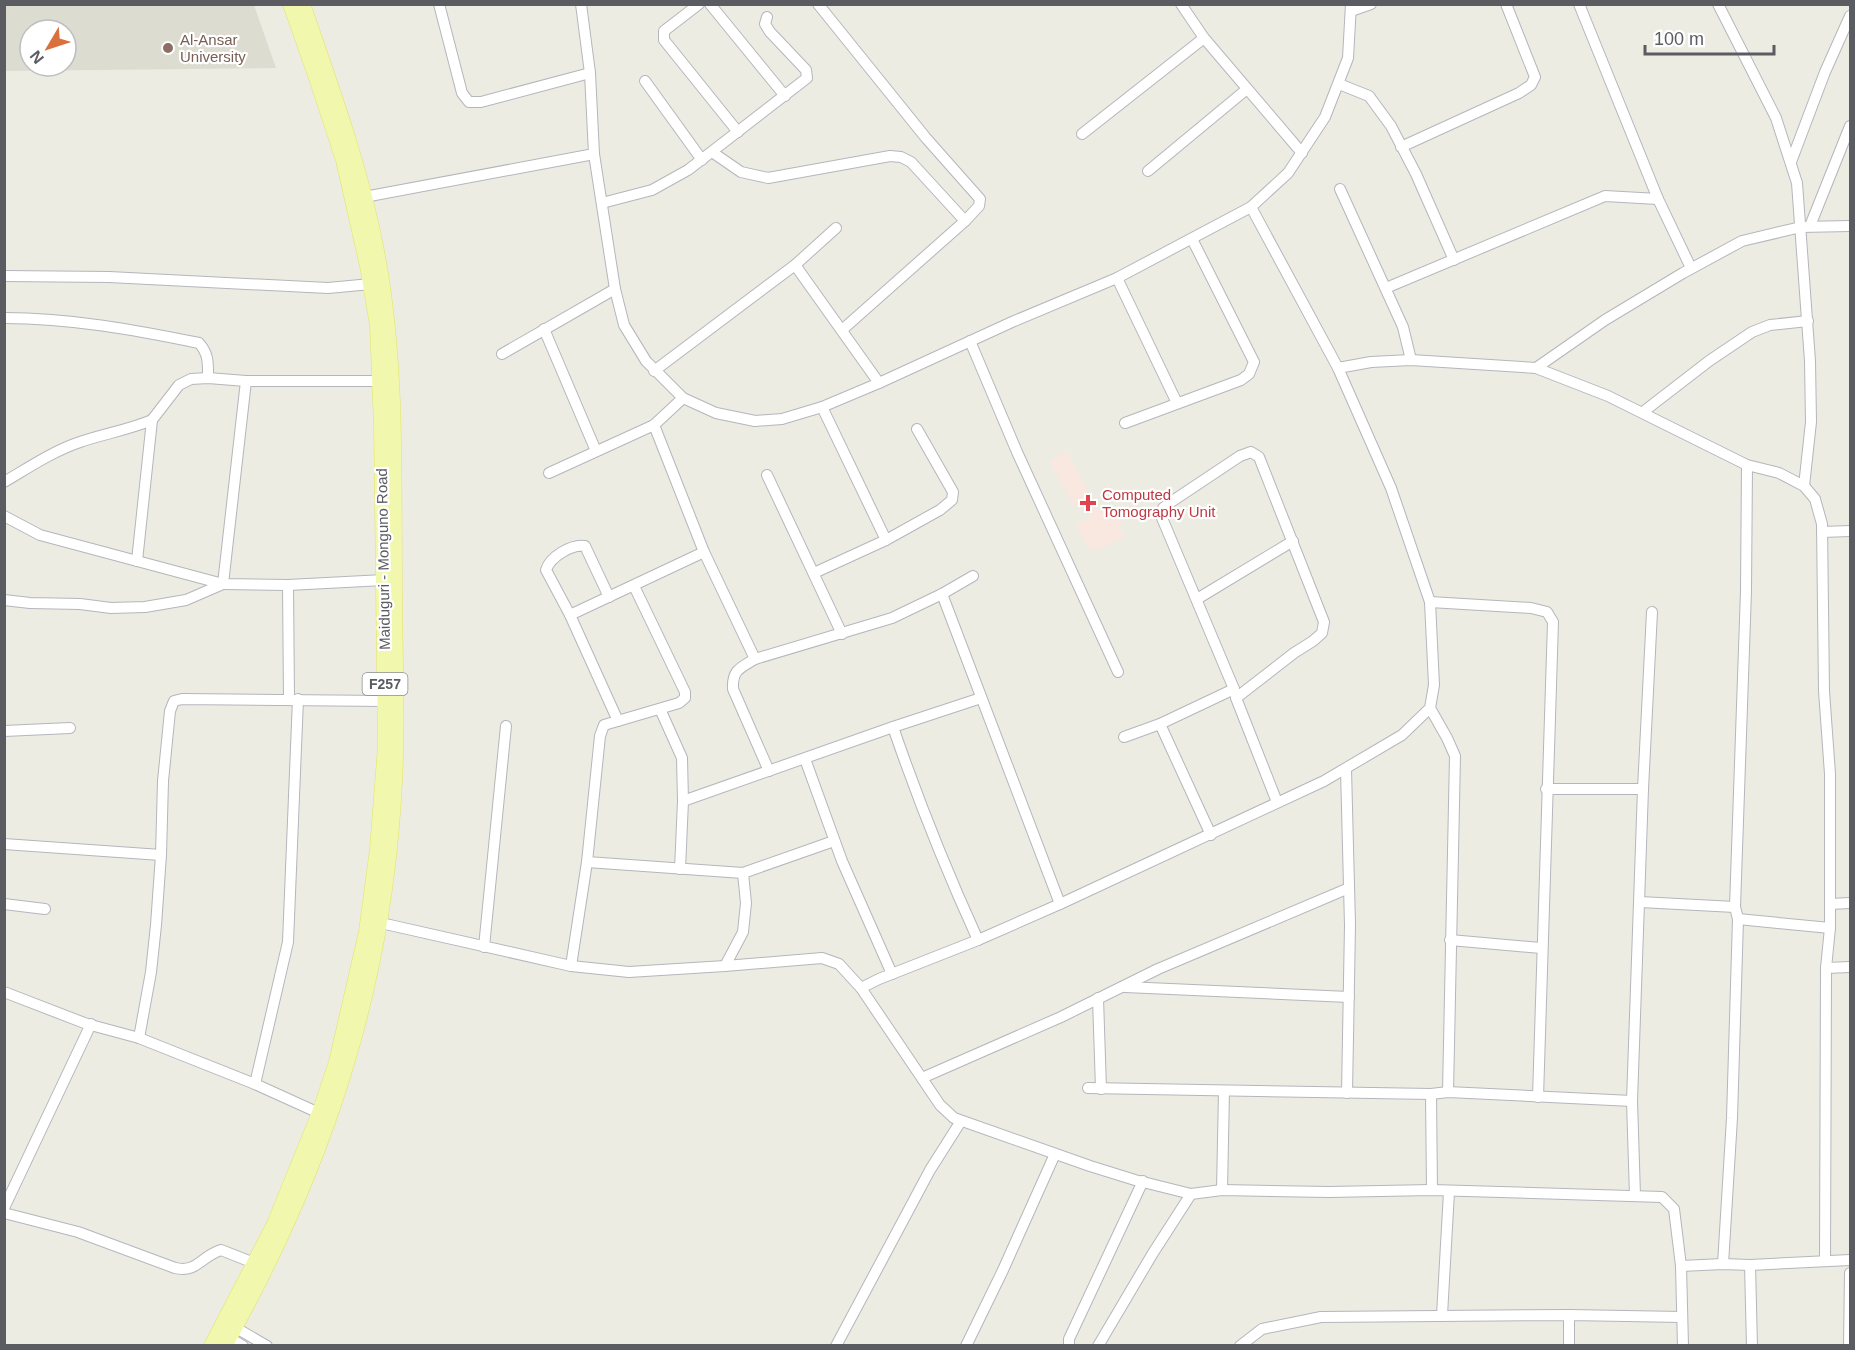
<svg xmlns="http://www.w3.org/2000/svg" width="1855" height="1350" viewBox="0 0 1855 1350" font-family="Helvetica,sans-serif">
	<rect width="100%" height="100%" fill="#ecece3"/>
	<path fill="#dcdcd1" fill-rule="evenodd" d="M4,5h250l22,63 -271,3zM30,30h36v36h-36z"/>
	<path fill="#f9e8e0" d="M1067,451l33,62 10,-6 7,12 3,-1 3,4 -5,3 7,11 -29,16 -2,-4 -5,2 -14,-25 15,-8 -9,-15 -8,3 -24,-44z"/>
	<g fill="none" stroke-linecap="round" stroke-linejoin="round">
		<defs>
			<g id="minor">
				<path d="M439,4l23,89 7,9h12l109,-29"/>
				<path d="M581,4l9,69 4,81 21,135 9,36 22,36 37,37 33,15 39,8 27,-2 40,-12 57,-24 133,-61 105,-44 134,-71 37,-34 37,-56 23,-59 3,-54"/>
				<path d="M699,4l-35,27v9l74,92"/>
				<path d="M710,4l75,92"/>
				<path d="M818,4l108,134 54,61 -1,7 -14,15 -123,109"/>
				<path d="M1181,4l23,34 98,115"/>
				<path d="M1579,4l79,195 33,69"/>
				<path d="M1718,4l58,114 21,65 13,178 1,61 -7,64"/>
				<path d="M1351,11l20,-7"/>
				<path d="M645,81l57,79"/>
				<path d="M1339,84l30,12 22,30 25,48 38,86"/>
				<path d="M1082,134l122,-96"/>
				<path d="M1401,147l118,-54 12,-8 4,-8 -29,-73"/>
				<path d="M712,152l29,20 27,6 122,-22 11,1 10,5 54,59"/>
				<path d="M1791,162l34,-90 25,-56"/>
				<path d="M1148,171l99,-82"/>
				<path d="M1340,189l63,138 8,33"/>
				<path d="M359,198l235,-44"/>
				<path d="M602,203l50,-13 36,-20 119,-92 -1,-8 -36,-38 -5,-8 2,-7"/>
				<path d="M1810,226l40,-100"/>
				<path d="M795,265l84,118"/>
				<path d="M4,276l105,1 219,11 43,-4"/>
				<path d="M1117,278l60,125"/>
				<path d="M1386,288l219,-92 53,3"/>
				<path d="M4,318c67,0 131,12 195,25 10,11 9,21 9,35"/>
				<path d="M544,329l52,122"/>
				<path d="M970,341l47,111 101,220"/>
				<path d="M502,354l113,-65"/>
				<path d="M1338,368l33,-6 40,-2 125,8 72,28 139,69 32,8 25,13 11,13 7,25 2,167 6,83v154l-4,40 -1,293"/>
				<path d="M1536,368l69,-48 78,-47 59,-32 59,-14 49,-1"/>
				<path d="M654,371l141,-106 41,-37"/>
				<path d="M822,407l64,133"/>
				<path d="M1643,412l66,-51 43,-29 18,-7 38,-4"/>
				<path d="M1125,423l116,-43 8,-6 5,-12 -62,-123"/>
				<path d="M654,425l50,127 51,107"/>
				<path d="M549,473l105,-48 29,-27"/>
				<path d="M767,475l75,159"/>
				<path d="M4,482c24,-14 49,-31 76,-40 23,-8 48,-12 72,-22"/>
				<path d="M4,516l36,19 183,49 65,1 96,-5"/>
				<path d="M1822,532l28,-1"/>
				<path d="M137,561l15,-141 27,-35 12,-6 17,-1 38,3h134"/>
				<path d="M814,573l72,-33 54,-30 12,-10 1,-8 -36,-63"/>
				<path d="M223,584l23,-203"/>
				<path d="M288,585l1,114"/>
				<path d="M942,594l118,310"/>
				<path d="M609,597l-24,-51c-14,-2 -35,11 -39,24l24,45 48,106"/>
				<path d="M1197,599l96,-58"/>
				<path d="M4,600l26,3 50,1 31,4 34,-1 41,-7 37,-16"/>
				<path d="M1430,602l101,6 16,4 6,10 -15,475"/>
				<path d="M570,615l134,-63"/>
				<path d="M1236,698l58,-45 19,-12 9,-8 2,-11 -65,-165 -8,-5 -11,4 -69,46 -8,6 -1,10 72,171 2,9 41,104"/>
				<path d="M1430,708l17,30 8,18 -7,336"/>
				<path d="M660,709l22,49 1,43 -3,68"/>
				<path d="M1160,724l51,111"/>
				<path d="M893,727c25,73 53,143 85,213"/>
				<path d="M4,731l66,-3"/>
				<path d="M1124,737l36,-13 74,-35"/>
				<path d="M805,759l37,102 50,113"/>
				<path d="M1346,769l4,156 -3,168"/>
				<path d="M769,771l-36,-82c-1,-19 7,-21 22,-30l137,-41 50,-24 31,-18"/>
				<path d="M1546,789h97"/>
				<path d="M683,801l210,-74 88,-29"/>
				<path d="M4,844l157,11"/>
				<path d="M587,862l156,11 91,-32"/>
				<path d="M1640,902l95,5"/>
				<path d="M4,904l41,5"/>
				<path d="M1830,904l20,-1"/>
				<path d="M1738,919l92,9"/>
				<path d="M381,923l190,43 58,6 96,-6 97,-8 17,6 22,24 79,117 14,13 136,48 45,14 56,14 31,-4 107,2 103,-2 230,7 12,12 7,57 2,80"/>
				<path d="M1450,940l91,8"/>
				<path d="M484,947l22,-221"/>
				<path d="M571,966l16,-104 13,-126 4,-11 75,-22 6,-5v-6l-51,-106"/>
				<path d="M725,966l18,-34 3,-29 -3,-30"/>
				<path d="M1826,968l24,-1"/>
				<path d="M1125,987l224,10"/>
				<path d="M861,988l18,-9 99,-39 82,-36 264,-123 78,-46 28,-27 4,-23 -4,-83 -39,-114 -53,-120 -87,-161"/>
				<path d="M4,992l83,32 52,14 116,46 64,29"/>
				<path d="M1098,998l3,91"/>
				<path d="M139,1038l12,-66 5,-47 5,-70 2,-74 7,-70 4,-10 8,-2 203,2"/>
				<path d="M922,1078l139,-61 97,-48 191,-81"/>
				<path d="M255,1084l33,-142 10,-243"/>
				<path d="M1088,1088l343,6 17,-2 184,9"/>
				<path d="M1431,1094l1,96"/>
				<path d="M1222,1190l2,-99"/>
				<path d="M1635,1196l-3,-95 11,-312 9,-177"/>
				<path d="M4,1208l87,-184"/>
				<path d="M4,1213l74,19 97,36c22,5 25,-11 46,-18l33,13"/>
				<path d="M1723,1264l9,-146 6,-199 -3,-12 11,-316 1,-126"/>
				<path d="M1750,1265l2,81"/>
				<path d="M1681,1266l42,-2 27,1 100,-5"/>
				<path d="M1442,1315l7,-123"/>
				<path d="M231,1325l36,21"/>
				<path d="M225,1335l18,11"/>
				<path d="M836,1346l94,-176 31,-49"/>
				<path d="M966,1346l37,-76 52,-116"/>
				<path d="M1069,1346v-7l74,-158"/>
				<path d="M1098,1346l55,-93 38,-59"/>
				<path d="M1240,1346l22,-17 59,-12 248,-2 113,2"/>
				<path d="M1569,1346v-31"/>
				<path d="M1849,1346l1,-73"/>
			</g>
			<g id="major">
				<path d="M211,1346l62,-120 46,-113 17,-51 30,-130 11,-83 8,-103 -4,-320 -4,-101 -10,-59 -24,-106 -28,-85 -25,-71"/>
				<path d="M225,1346c97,-172 157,-349 169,-547 5,-72 1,-143 1,-215 -1,-111 3,-224 -18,-333 -16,-85 -46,-166 -74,-247"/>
			</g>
		</defs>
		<use href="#minor" stroke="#b5b6bc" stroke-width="12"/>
		<use href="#major" stroke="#e5e263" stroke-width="15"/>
		<use href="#minor" stroke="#fff" stroke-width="10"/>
		<use href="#major" stroke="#f1f8ad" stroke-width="14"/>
	</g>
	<circle fill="#8d6e63" stroke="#fff" stroke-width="2" cx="168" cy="48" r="6"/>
	<path fill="#e0444e" stroke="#fff" stroke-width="2" d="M1085 494h6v6h6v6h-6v6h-6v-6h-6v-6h6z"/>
	<g text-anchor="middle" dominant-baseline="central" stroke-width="4.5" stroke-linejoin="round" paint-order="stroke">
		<rect fill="#fff" stroke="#8c8d91" stroke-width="1.5" x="362.5" y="673" width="45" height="22" rx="4.5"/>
		<g font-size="14" font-weight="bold" fill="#5b5c62">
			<text x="385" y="684">F257</text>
		</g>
		<g font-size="15" fill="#785e54" stroke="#fff" text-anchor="start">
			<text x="180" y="39">Al-Ansar<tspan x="180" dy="17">University</tspan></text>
		</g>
		<g font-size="15" fill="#be3a42" stroke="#fff" text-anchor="start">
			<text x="1102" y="494">Computed<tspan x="1102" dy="17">Tomography Unit</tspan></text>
		</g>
		<g font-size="15" fill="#5b5c62" stroke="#fff">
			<text transform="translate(383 559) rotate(-91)">Maiduguri - Monguno Road</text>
		</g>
	</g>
	<rect width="1855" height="1350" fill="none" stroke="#5b5c62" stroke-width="12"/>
	<g transform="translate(48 48) rotate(231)"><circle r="28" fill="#ffffff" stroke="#bdbec0" stroke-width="1.5"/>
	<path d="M0-4.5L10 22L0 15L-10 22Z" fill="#da703b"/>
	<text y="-9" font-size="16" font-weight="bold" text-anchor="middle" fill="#5b5c62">N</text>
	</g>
	<path d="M1645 45v9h129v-9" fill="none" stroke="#5b5c62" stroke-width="3"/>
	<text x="1654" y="45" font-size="18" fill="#5b5c62" stroke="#ffffff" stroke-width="4.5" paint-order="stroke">100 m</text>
</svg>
